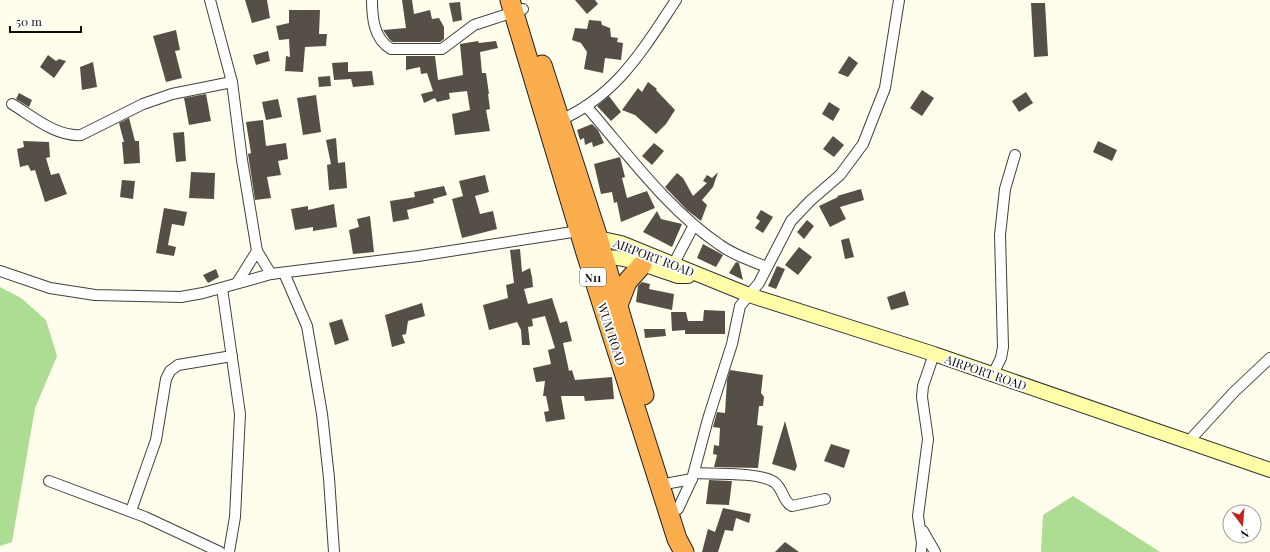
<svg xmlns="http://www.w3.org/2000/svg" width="1270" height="552" viewBox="0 0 1270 552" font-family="'Playfair Display',serif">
	<rect width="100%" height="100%" fill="#fffdec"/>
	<g fill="#addd92">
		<path d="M0,287l21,11 25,22 11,36 -22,52 -23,134 -12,4z"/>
		<path d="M1073,496l87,56h-119l2,-37z"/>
	</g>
	<g fill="#564f48">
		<path d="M245,0h22l3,18 -18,5z"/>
		<path d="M402,0h10l2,14 16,-4 2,9 7,-1 5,9v12l-4,3h-47l-3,-2 -7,-10 23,-2z"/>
		<path d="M575,0h20l3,4 -11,10z"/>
		<path d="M460,2l2,18 -9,2 -4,-19z"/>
		<path d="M1031,3h14l3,53 -14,1z"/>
		<path d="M289,10h31l-1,24h8l-1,12 -21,1 -2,25 -18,-1 1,-15 4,1 -1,-18 -10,1 -3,-14 13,-3z"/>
		<path d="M589,20l12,1 1,4 8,3 1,9 7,1 -1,4 6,1 -2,17 -16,-2 -2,15 -19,-4 3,-17 -6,-9 -9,-3 3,-12 12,1z"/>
		<path d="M176,30l4,20 -5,1 7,27 -16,4 -13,-46z"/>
		<path d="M478,41l1,2 17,-2 2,7 -18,4 2,21h4l3,21h-1l2,15 -4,1 4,21 -35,4 -3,-21 18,-4 -3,-19 -18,2 1,6 -13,3 -2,-4 -11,5 -3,-9 12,-3 -6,-18 -6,1 -1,-7 -14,3v-14h29l3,24 25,-5 -3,-31z"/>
		<path d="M268,51l2,10 -14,4 -3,-10z"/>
		<path d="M48,55l8,6 3,-2 7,2 -12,17 -14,-11z"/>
		<path d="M849,56l9,7 -10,14 -10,-4z"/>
		<path d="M93,62l4,25 -15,3 -2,-23z"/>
		<path d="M348,62v10l24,-1 2,14 -21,2 -2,-8 -17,1 -2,-17z"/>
		<path d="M330,76l1,10 -12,1 -1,-10z"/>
		<path d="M648,82l9,7 -1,1 19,20 -9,14 -10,10 -21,-19 -13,-5 16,-22 4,4z"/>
		<path d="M922,90l12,8 -12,18 -12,-8z"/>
		<path d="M1026,92l7,11 -14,9 -7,-11z"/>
		<path d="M19,93l13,7 -3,7 -13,-8z"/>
		<path d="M206,94l5,27 -22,4 -5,-27z"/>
		<path d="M316,95l5,37 -18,3 -6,-37z"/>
		<path d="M609,96l12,16 -10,9 -14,-15z"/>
		<path d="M278,99l4,18 -16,3 -4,-18z"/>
		<path d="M829,102l11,7 -7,12 -11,-7z"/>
		<path d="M129,118l6,23h4l1,22 -16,1 -2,-22h2l-5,-19z"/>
		<path d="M263,120l3,26 20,-3 2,16 -10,2 3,14 -14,2 4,21 -16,2 -7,-46 3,-1 -5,-31z"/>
		<path d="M592,124l6,6 6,13 -11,4 -1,-5 -7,3 -1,-7 -4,2 -3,-10z"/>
		<path d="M184,132l2,29 -10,1 -3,-29z"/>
		<path d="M833,136l11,9 -10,12 -11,-8z"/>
		<path d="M336,138l2,25 7,-1 2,26 -18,2 -2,-25 4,-1 -5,-24z"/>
		<path d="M23,141l26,1 1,15 -4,1 5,17 8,-2 8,21 -22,8 -10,-32 -4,1 -3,-6 -8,2 -3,-18 7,-2z"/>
		<path d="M1098,141l19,9 -5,11 -19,-9z"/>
		<path d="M654,143l10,8 -12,14 -10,-9z"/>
		<path d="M620,157l5,20 -3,1 5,20 20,-7 8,17 -34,14 -4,-20 -3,1 -2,-11 -11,2 -7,-30z"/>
		<path d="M191,172l24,1 -1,26 -25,-1z"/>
		<path d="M718,172l-5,15 -11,13 5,5 -6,16 -14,-11 -22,-23 12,-14 6,5 10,18 14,-13 -4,-2 4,-6 5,3z"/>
		<path d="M485,175l4,17 -14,4 5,18 13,-3 4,18 -35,9 -10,-39 11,-3 -4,-15z"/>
		<path d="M122,180l13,1 -2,18 -13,-2z"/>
		<path d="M444,186l3,9 -14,4 1,4 -27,7 2,9 -16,3 -3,-21 25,-4 -1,-5z"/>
		<path d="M861,189l3,11 -24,7 6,12 -16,8 -11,-21 19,-9 -1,-1z"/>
		<path d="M334,204l3,23 -24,4v-4l-18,3 -4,-21 17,-3v4z"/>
		<path d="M164,208l23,4 -3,14 -12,-2 -4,21 8,2 -2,9 -18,-3z"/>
		<path d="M761,210l12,7 -10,16 -8,-5 5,-7 -4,-3z"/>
		<path d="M657,211l4,8 21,5 -10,23 -29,-15z"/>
		<path d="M370,216l4,36 -21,2 -4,-24 10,-3 -2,-8z"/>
		<path d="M807,220l7,6 -10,13 -7,-7z"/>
		<path d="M849,238l5,19 -9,2 -4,-19z"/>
		<path d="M703,244l20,11 -7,12 -19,-9z"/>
		<path d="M799,247l13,10 -14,18 -13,-10z"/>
		<path d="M520,249l2,23 8,-4 2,9 1,10 -9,2 4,15 24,-6 8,25 7,-2 5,20 -9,2 6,28 3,-1 3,10 37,-3 2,22 -29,2 -1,-5h-23l4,23 -19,3 -2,-10 5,-1 -3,-15h-3l2,-15 -9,1 -3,-14 18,-4 -3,-14 7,-2 -10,-32 -13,3 1,7 -5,1 2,18h-8l-1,-15 -4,-8 -28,8 -6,-25 25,-7 -2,-13 8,-2 -4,-33z"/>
		<path d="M736,262l3,1 4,17 -14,-7z"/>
		<path d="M777,266l8,3 -9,20 -8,-3z"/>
		<path d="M216,269l3,8 -11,6 -5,-8z"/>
		<path d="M642,282l8,2 -1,5 25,5 -2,16 -36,-8 2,-16z"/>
		<path d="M905,291l4,14 -18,5 -4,-13z"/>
		<path d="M422,303l3,13 -17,5 -2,13 -4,1 3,8 -13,4 -7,-32z"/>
		<path d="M704,310l21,1v23h-40v-4l-13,1 -1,-19h15l2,9h15z"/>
		<path d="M342,319l7,21 -14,5 -6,-22z"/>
		<path d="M644,329h21l1,7 -21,2z"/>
		<path d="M730,370l33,5 -2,18 3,4 -1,9h-4l-2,19 6,1 -5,42 -44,-1 3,-12 -4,-1 1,-9 5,1 1,-18 -7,-1 4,-15 8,1 2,-33z"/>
		<path d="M785,421l12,45 -2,5 -23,-7z"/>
		<path d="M831,444l19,6 -6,18 -20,-7z"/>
		<path d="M709,480l23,1 -3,24 -23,-1z"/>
		<path d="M723,508l28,6 -2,9 -13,-5 -3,13 -8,-1 -7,22h-16l6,-23 7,3z"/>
		<path d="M785,542l14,10h-24z"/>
	</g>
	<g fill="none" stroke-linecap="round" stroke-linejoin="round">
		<defs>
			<g id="street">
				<path d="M210,0l22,82 10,78 15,91 14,23"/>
				<path d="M372,0c0,18 2,39 19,49h51l32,-24 49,-16"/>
				<path d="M12,104c20,12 44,33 69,31l62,-31 29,-10 60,-12"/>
				<path d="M586,106c41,47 82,104 134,139 14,10 31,16 47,22"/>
				<path d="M556,122c60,-25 86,-71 120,-122"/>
				<path d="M673,265l21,-40"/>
				<path d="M0,271l50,17 45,7 86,2 22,-4 68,-19 147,-18 161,-25"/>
				<path d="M284,273l23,53 15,88 7,64 5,74"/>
				<path d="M237,283l20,-32"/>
				<path d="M222,288l18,126 -5,103 -6,35"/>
				<path d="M993,374l8,-16 2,-11 -3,-112 5,-46 10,-34"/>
				<path d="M1189,441l45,-49 36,-34"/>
				<path d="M694,473c18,1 66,-1 80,9 9,6 9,20 18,24l33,-7"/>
				<path d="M49,481l96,36 75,35"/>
				<path d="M670,483l22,-4"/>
				<path d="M678,509l14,-30 16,-60 24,-75 8,-38 19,-23 32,-62 19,-20 30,-26 23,-31 22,-56 14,-88"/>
				<path d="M131,511l25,-71 10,-61 4,-8 8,-6 54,-9"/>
				<path d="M923,531l12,21"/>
				<path d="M921,552l1,-9 -4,-27 10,-77 -6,-42 1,-11 11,-32"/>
			</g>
			<g id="secondary">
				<path d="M590,240l8,-2 23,5 128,52 185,59 336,116"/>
				<path d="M595,258c24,-5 60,11 83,18h10"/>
			</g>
			<g id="highway">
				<path d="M510,0l76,253 91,286 7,13"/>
				<path d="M542,65l56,173 46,157"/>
				<path d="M618,305l9,-23 15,-17"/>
			</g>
		</defs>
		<use href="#street" stroke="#404040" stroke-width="12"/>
		<use href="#secondary" stroke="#2f2f2f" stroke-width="16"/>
		<use href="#highway" stroke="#1e1e1e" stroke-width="21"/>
		<use href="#street" stroke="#fff" stroke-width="10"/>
		<use href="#secondary" stroke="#fffda7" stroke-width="14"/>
		<use href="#highway" stroke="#fcad4e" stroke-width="19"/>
	</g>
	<g text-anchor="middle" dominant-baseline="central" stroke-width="4" stroke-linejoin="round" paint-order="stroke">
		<rect fill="#fff" stroke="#565656" stroke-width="1" x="580" y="268" width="26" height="18" rx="3"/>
		<g font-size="11" font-weight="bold" fill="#0d0d0d">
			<text x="593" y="277">N11</text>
		</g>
		<g font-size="12" fill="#0d0d0d" stroke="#fff">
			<text transform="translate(654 257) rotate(21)">AIRPORT ROAD</text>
			<text transform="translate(612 334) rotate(72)">WUM ROAD</text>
			<text transform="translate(986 372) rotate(19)">AIRPORT ROAD</text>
		</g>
	</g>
	<g transform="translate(1242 524) rotate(164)"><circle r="19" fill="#ffffff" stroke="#9e9e9e"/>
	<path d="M0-3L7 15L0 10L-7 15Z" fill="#c3251e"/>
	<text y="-6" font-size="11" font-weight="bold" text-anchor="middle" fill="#0d0d0d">N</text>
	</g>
	<path d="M10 26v6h71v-6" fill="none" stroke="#0d0d0d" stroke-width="2"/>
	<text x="16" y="26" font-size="12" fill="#0d0d0d" stroke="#ffffff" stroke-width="3" paint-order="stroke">50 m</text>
</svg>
